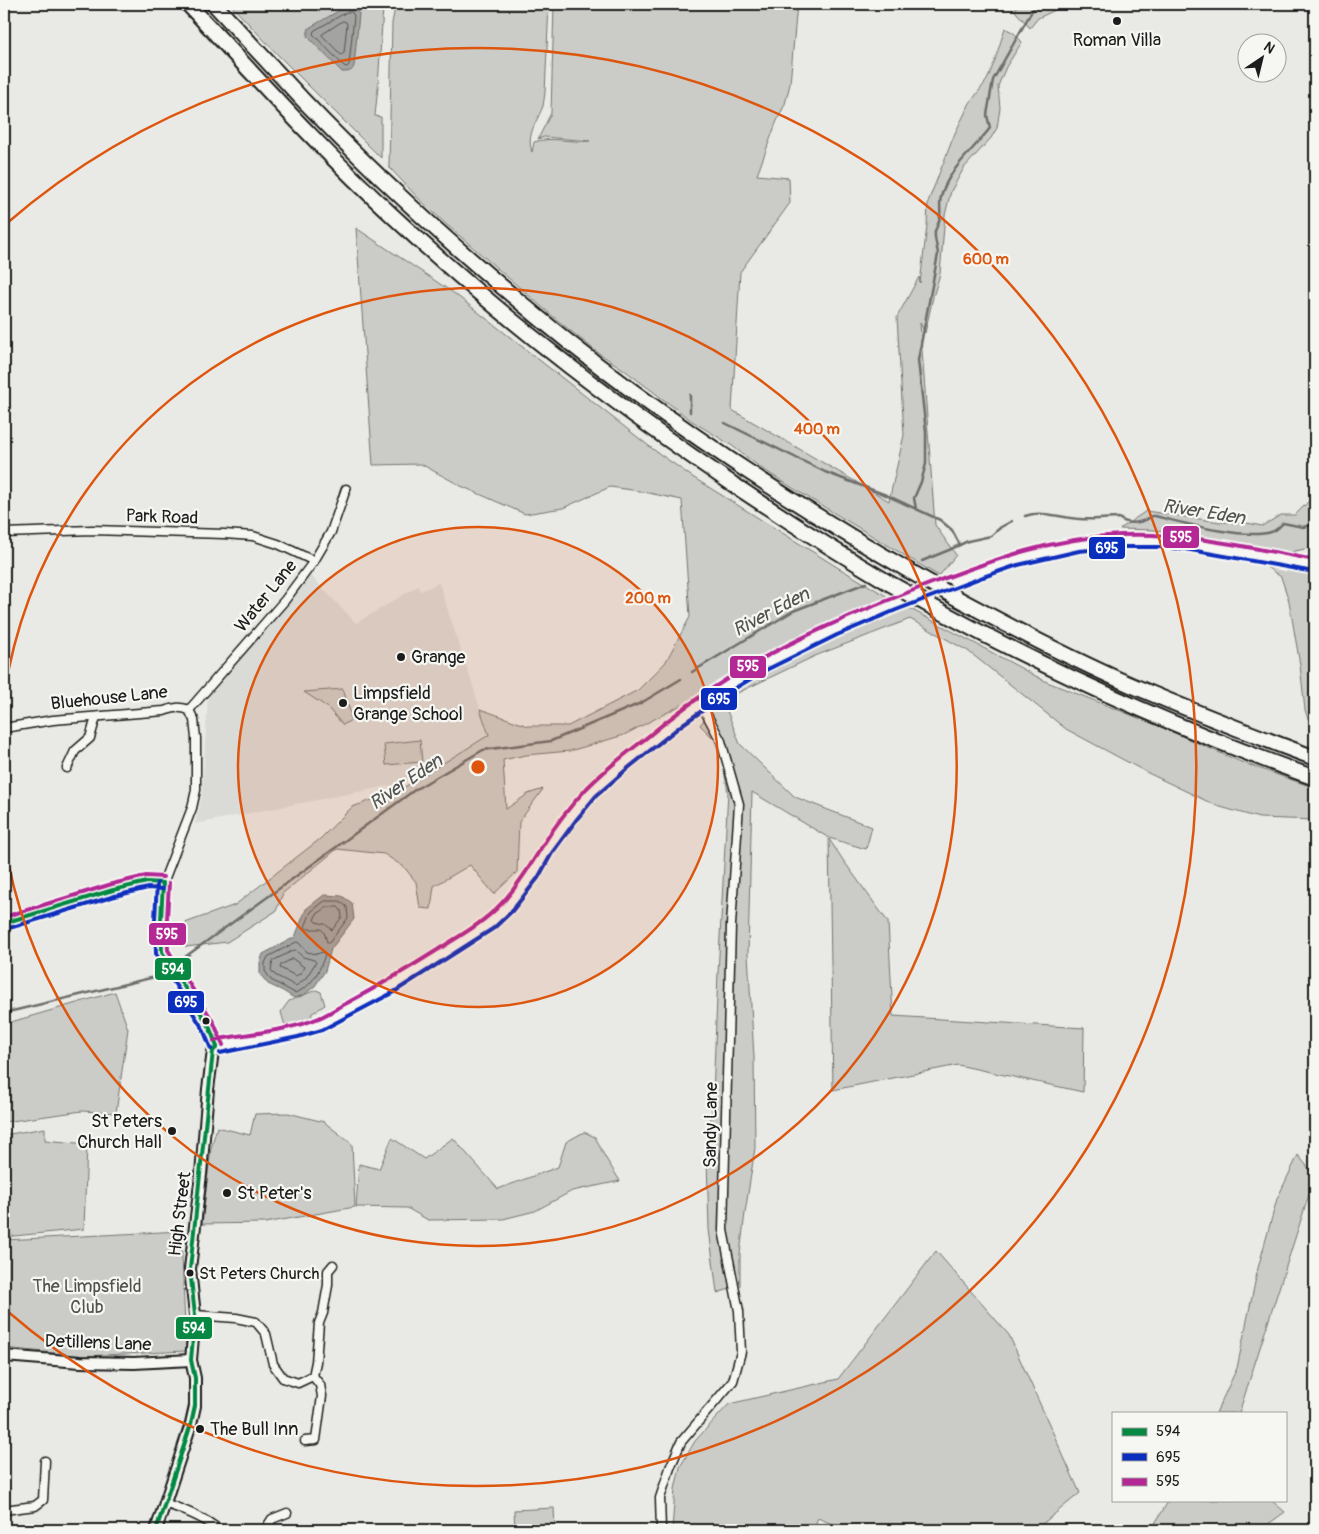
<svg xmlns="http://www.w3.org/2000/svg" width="1319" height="1534" viewBox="0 0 1319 1534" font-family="Pangolin,sans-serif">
	<rect width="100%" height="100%" fill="#e9e9e5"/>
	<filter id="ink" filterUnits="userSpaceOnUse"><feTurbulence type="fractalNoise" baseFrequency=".02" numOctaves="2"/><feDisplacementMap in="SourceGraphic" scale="10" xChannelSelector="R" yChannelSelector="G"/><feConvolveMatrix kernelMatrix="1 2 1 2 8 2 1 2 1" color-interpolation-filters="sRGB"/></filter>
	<g filter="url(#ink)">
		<path fill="#dadad6" d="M309,574l47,49 62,-37 2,5 19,-8 50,152 -48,30 -42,19 -204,40 7,-27 6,-101z"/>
		<g fill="#cbcbc7" stroke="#747472">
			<path d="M230,4h156l-3,4 -5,78 -3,30 6,1v41l-101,-101z"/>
			<path d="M398,4h151l-4,89c-1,4 -1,9 -2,13 -6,16 -17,28 -11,46l2,-10c18,-6 37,1 56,-1l-46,-4 -6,2 13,-26 3,-109h243l-7,80 -5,20 -9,19 -19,52 32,3 1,25 -50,69 -8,138 157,91 15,-66 -7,-118 22,-40 1,6 7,-57 1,-24 27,-69 15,-30 17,-23 7,-17 11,-35 9,5 8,9 -16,25 -8,19 2,22 -3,20 -6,10 -27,30 -13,23 -6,24 -5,59 -7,23 -8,36 -5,-10 15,202 21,30 -17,21 -130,-78 -48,-30 -30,-23 -39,-24 -69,-52 -26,-17 -41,-33 -109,-94 -29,-27 -29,-31 3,-144 3,-15z"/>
			<path d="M1017,4h51l-30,14 -8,10 -15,-17z"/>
			<path d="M356,228l99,66 199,156 40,28 143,89 51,30v4l-52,18 -91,48 -31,21 -90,47 -54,16 -44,4 -23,5 3,49 22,-15 15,-5 -24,33 -2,50 -23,22 -24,-29 -36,21 -3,23 -11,-1 -4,-26 -12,-15 -20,-13 -47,-5 -54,44 -7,18 -49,31 -41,5 -1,-24 50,-18 85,-66 32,-32 46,-16 91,-56 -9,-26 48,17h40l70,-36 27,-27 25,-46 -8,-117 -43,-9 -29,-4 -47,21 -38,6 -64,-28 -40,-22 -48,1z"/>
			<path d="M1315,495v52l-25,5 -27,-1 -78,-18 -32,-3 -33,-1 26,-18 74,11 27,1 15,3 19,-11h14z"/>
			<path d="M1265,566l50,9v148l-7,-4 -3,-9 -5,-45 -11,-64 -8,-24z"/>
			<path d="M905,606l142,76 107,42 87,38 74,26v32l-56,-2 -42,-12 -69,-33 -82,-44 -98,-78 -58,-32 -95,37 -86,41 -6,-3 83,-45z"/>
			<path d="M343,689l6,19 2,12 -8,5 -16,-18 -23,-15z"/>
			<path d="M722,698l18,46 55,53 77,30 -6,22 -37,-11 -77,-46 -4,162 6,103 1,91 -10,65 -5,41v32l-23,7 -8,-64 -2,-70 6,-64 5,-122 10,-181 -9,-48 -19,-19z"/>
			<path d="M420,740l2,22 -36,3 -2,-21z"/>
			<path d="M829,839l14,21 45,62 5,94 191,12 -1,64 -125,-27 -125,25z"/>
			<path d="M316,990l5,2 4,13 -14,9 5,8 -30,7 -5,-17 8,-11z"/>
			<path d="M115,992l13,37 -12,84 -34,-2 -78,11v-98z"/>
			<path d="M288,1113l36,9 28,22 3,63 -90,16 -63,1 9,-76 6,-21 33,8 5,-21z"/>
			<path d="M45,1128v12l42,4 -3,85 -80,8v-102z"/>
			<path d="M584,1132l11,5 10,20 15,24 -48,10 -37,20 -32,8 -75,1 -21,-12 -51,-1 3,-43 20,5 13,-31 32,21 29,-21 45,51 60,-22 8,-25z"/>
			<path d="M1298,1155l17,21 -76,237h-23l21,-45 21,-100 19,-69z"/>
			<path d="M181,1231l5,120 -101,5 -81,-8v-108z"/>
			<path d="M936,1251l73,84 71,158 -45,37h-189l-28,-12 -5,12h-141l3,-41 5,-22 15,-26 34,-37 109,-25z"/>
			<path d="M1169,1500h102l14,12 -25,18h-109z"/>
			<path d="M554,1508l1,20 -40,1 -1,-19z"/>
		</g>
		<g fill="#a3a3a1" stroke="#6d6d6c">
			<path d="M347,6l8,2 4,6 -5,52c-2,6 -6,6 -12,6l-35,-36 2,-8z"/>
			<path d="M324,895l18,1 10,7 2,16 -23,30 -6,22 -10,15 -11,9 -10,3 -11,-7 -15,-7 -8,-10v-12l3,-8 32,-17 11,-28z"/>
		</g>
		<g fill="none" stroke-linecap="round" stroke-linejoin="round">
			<g stroke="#525251" stroke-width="1">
				<path d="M347,12h5l2,4 -5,49 -2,2 -3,-1 -31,-32 1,-3z"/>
				<path d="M343,21l3,1 1,2 -3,29 -3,2 -19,-20z"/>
				<path d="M325,901h15l7,6 1,11 -19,25 -2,-1 -3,-10 -3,-3h-14l-2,-2 6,-15z"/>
				<path d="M328,907h10l3,3 1,7 -10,13 -7,-6 -9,-2 -2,-2 2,-5z"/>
				<path d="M297,942l2,1 8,9 10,2 5,-2 3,2c-5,17 -13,33 -30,39l-24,-13 -6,-9v-8l3,-6z"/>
				<path d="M295,950l8,7 11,3 2,2 -10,16 -10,8 -21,-11 -4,-5 2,-9z"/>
				<path d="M293,959l11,8 -3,6 -5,3 -16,-8 1,-3z"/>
			</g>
			<g stroke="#6d6d6c" stroke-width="2.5">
				<path d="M690,395v17"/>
				<path d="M725,423l100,49 61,23 54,25 12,10 8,15"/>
				<path d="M916,509l-2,-11 7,-16 5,-18v-32l-8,-72 20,-106c-1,-8 -4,-16 -3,-23 2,-5 5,-10 5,-15 1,-6 -1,-13 1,-19 7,-28 33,-47 49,-69l-3,-13 6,-35 40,-71 9,-5"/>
				<path d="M1025,516c17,-6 37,2 55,3 13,1 26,-1 39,-1 9,8 24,5 33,-2h3c28,7 90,24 116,16 5,-1 8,-5 12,-9l20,4 12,-3"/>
				<path d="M922,561l27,-11 19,-9 23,-5 10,-9 11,-6"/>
				<path d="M692,672l101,-61 73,-28"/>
				<path d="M174,965l242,-176 67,-39 68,-9 90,-38 40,-24"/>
				<path d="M4,1013l155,-37 6,-5"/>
			</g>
			<defs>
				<g id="minor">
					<path d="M4,533l88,-3 132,4 29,2 25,8 36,17"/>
					<path d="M189,710l96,-110 29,-39 17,-29 15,-43"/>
					<path d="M4,728l49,-8 111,-9c9,-3 16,-5 25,-1l5,10 2,18v52l-4,18 -29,75"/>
					<path d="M67,768l8,-17 15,-13 6,-21"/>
					<path d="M4,795l1,1"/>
					<path d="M195,1315l41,3 20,4 10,12 7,30 10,14 15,5 15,-7 3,-14 3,-39 4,-10 5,-28v-14l5,-6"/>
					<path d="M305,1441l11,-1 6,-44 -2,-11 -7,-9"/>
					<path d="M164,1503c18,6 40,14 55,27"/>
					<path d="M4,1510l31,-4 8,-6 2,-39"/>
					<path d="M265,1530l7,-11 15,-6"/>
					<path d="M661,1530l-1,-32 10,-30 11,-26 52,-61 8,-29 -2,-41 -16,-81 8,-305 8,-121 -18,-63 -20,-37"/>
				</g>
				<path id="tertiary" d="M4,923l109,-33 34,-8 16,1 -2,36 1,33 47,74 8,21"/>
				<g id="secondary">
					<path d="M4,1356l76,6 54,1 57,-3"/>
					<path d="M156,1530l35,-106 4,-18v-28l-4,-18 4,-45 -5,-46 11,-95 7,-85 5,-38 8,-6 48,-8 28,-6 23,-7 71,-37 100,-64 16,-16 26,-33 14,-24 25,-35 20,-23 31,-28 56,-45 50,-34 32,-19 73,-37 60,-25 87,-33 35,-12 62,-14 44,-4h36l28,2 129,23"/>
				</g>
				<g id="motorway">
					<path d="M188,4c68,73 134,147 207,214 151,141 318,260 494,365"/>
					<path d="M214,4c30,32 59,64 89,96 64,67 133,131 204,191 123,106 259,197 399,278"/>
					<path d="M953,596c59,32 117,62 178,89 61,26 122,50 184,73"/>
					<path d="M938,610c121,66 248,122 377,168"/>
				</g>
			</defs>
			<use href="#minor" stroke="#1c1c1c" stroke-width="11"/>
			<use href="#tertiary" stroke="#1c1c1c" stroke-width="12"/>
			<use href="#secondary" stroke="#1c1c1c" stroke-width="14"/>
			<use href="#motorway" stroke="#1c1c1c" stroke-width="18"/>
			<use href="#minor" stroke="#f6f6f2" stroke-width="8"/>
			<use href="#tertiary" stroke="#f6f6f2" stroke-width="9"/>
			<use href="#secondary" stroke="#f6f6f2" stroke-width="10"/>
			<use href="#motorway" stroke="#f6f6f2" stroke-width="14"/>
			<defs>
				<g id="motorway-bridge">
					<path d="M906,569l47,27"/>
					<path d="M889,583l49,27"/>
				</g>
			</defs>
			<use href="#motorway-bridge" stroke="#1c1c1c" stroke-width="18" stroke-linecap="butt"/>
			<use href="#motorway-bridge" stroke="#f6f6f2" stroke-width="14"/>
			<defs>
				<g id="bus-1">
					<path d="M163,883l-2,36 1,33 47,74 8,21"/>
					<path d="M4,923l109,-33 34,-8 16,1"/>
					<path d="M156,1530l35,-106 4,-18v-28l-4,-18 4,-45 -5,-46 23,-218 4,-4"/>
				</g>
				<g id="bus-2">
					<path d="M157,883l-2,36 1,35 47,75 8,20"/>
					<path d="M6,929l109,-33 33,-8 15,1"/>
					<path d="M220,1053l78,-16 24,-7 72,-38 100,-64 18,-17 26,-33 14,-25 25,-34 19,-23 31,-27 56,-45 49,-34 32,-19 73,-36 59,-25 87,-33 35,-12 61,-14 43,-4h36l27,2 129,23"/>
				</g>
				<g id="bus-3">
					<path d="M169,883l-2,36 1,31 46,73 9,22"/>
					<path d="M4,917l108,-33 34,-8 17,1"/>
					<path d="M214,1041l6,-2c32,-6 68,-8 99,-21 9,-4 18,-10 28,-15 32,-17 62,-35 92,-54 22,-14 44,-26 62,-45 16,-17 28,-36 40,-56 13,-21 29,-42 46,-60 18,-18 38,-34 58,-49 26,-22 53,-42 82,-60 64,-40 135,-69 205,-96 63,-24 121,-45 189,-48 66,-3 130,13 194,25"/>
				</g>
			</defs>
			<use href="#bus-1" stroke="#f6f6f2" stroke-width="8"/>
			<use href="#bus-2" stroke="#f6f6f2" stroke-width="8"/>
			<use href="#bus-3" stroke="#f6f6f2" stroke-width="8"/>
			<use href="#bus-1" stroke="#068843" stroke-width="4"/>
			<use href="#bus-2" stroke="#0a2ebe" stroke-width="4"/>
			<use href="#bus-3" stroke="#b32895" stroke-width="4"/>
		</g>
	</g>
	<circle cx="478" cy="767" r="240" fill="#de560d" fill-opacity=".12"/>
	<g fill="none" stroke="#de560d" stroke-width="2.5">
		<circle cx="478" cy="767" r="240"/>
		<path d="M4 696A479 479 0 1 1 4 838"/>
		<path d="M6 224A719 719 0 1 1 6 1310"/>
	</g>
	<g fill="#1c1c1c" stroke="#f6f6f2" stroke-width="2">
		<circle cx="1117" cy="21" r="5"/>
		<circle cx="401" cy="657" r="5"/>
		<circle cx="343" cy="703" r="5"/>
		<circle cx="206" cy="1021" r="4.5"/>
		<circle cx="172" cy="1131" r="5"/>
		<circle cx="227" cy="1193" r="5"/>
		<circle cx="190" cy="1273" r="4.5"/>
		<circle cx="200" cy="1429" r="5"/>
	</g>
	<g text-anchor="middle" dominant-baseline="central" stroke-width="4.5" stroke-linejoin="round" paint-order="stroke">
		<g font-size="17" fill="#1c1c1c" stroke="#f6f6f2" text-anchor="start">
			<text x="199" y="1273">St Peters Church</text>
		</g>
		<g font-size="18" fill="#1c1c1c" stroke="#f6f6f2" text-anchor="start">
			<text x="1117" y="40" text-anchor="middle">Roman Villa</text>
			<text x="411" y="657">Grange</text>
			<text x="353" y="693">Limpsfield<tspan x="353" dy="21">Grange School</tspan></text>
			<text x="162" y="1121" text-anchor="end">St Peters<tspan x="162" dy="21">Church Hall</tspan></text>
			<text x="237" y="1193">St Peter's</text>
			<text x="210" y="1429">The Bull Inn</text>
		</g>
		<g font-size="18" fill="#1c1c1c" stroke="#f6f6f2">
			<text transform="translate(162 517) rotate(2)">Park Road</text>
			<text transform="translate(266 596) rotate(-51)">Water Lane</text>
			<text transform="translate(109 698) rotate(-6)">Bluehouse Lane</text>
			<text transform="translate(711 1125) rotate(-89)">Sandy Lane</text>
			<text transform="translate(180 1214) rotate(-83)">High Street</text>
			<text transform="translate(98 1343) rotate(2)">Detillens Lane</text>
		</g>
		<g font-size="18" fill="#51514f" stroke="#f6f6f2">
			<text x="87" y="1286">The Limpsfield<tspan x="87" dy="21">Club</tspan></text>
		</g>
		<g font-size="19" font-style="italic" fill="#525251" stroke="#f6f6f2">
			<text transform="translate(1204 512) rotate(9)">River Eden</text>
			<text transform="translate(771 612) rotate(-28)">River Eden</text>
			<text transform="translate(406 782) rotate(-34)">River Eden</text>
		</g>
	</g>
	<circle cx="478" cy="767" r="8" fill="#de560d" stroke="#f6f6f2" stroke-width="2.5"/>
	<g font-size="15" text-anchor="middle" font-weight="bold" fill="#de560d" stroke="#f6f6f2" stroke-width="4.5" stroke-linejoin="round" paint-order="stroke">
		<text x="986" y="264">600 m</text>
		<text x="817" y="434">400 m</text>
		<text x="648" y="603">200 m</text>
	</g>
	<g stroke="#f6f6f2" stroke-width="2">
		<rect x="1162" y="525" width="38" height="24" rx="5" fill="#b32895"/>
		<rect x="1088" y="536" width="38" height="24" rx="5" fill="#0a2ebe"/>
		<rect x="729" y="655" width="38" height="24" rx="5" fill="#b32895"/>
		<rect x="700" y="687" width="38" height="24" rx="5" fill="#0a2ebe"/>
		<rect x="148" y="922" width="39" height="24" rx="5" fill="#b32895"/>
		<rect x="154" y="957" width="38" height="24" rx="5" fill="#068843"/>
		<rect x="167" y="990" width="38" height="24" rx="5" fill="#0a2ebe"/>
		<rect x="175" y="1316" width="38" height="24" rx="5" fill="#068843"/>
	</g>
	<g font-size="14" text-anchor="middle" font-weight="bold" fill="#fff">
		<text x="1181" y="542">595</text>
		<text x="1107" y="553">695</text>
		<text x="748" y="671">595</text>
		<text x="719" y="704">695</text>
		<text x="167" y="939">595</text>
		<text x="173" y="974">594</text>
		<text x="186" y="1007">695</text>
		<text x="194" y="1333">594</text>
	</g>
	<rect width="1319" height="1534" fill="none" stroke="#f6f6f2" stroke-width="20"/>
	<rect x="10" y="10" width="1299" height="1514" fill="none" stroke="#1c1c1c" stroke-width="2" filter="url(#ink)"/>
	<rect x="1112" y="1412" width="175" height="90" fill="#f6f6f2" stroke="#9f9f9c"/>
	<rect x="1122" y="1428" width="25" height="8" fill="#068843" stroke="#9f9f9c"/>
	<text x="1156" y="1436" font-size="15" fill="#1c1c1c">594</text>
	<rect x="1122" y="1453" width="25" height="8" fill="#0a2ebe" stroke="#9f9f9c"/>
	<text x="1156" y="1462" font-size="15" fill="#1c1c1c">695</text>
	<rect x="1122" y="1478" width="25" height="8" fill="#b32895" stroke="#9f9f9c"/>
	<text x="1156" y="1486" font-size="15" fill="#1c1c1c">595</text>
	<g transform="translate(1262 58) rotate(35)"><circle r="24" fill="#f6f6f2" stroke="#9f9f9c"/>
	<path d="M0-4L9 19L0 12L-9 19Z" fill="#1c1c1c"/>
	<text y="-8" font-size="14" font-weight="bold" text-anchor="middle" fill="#1c1c1c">N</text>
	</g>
</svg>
